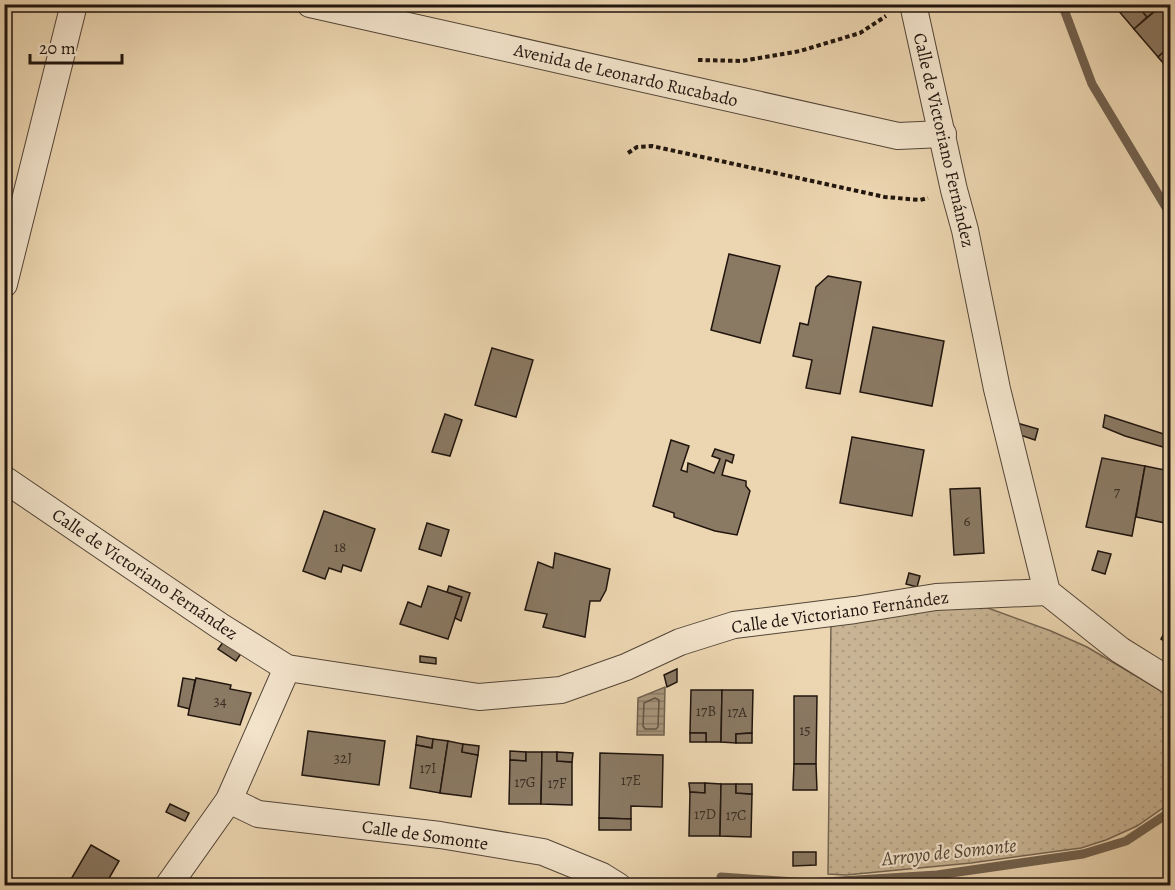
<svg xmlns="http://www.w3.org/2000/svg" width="1175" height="890" viewBox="0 0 1175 890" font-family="Alegreya,serif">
	<defs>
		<pattern id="grass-dots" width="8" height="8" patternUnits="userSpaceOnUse" patternTransform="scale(1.5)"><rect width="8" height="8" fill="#c9b595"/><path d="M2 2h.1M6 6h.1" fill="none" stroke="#ac9b7f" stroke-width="1.8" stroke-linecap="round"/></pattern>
		<pattern id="water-rules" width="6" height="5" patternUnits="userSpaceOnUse" patternTransform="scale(1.5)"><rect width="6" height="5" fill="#a7947a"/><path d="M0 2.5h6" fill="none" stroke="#887862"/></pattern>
	</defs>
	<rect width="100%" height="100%" fill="#ecd6b1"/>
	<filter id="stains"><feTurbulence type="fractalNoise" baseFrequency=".00333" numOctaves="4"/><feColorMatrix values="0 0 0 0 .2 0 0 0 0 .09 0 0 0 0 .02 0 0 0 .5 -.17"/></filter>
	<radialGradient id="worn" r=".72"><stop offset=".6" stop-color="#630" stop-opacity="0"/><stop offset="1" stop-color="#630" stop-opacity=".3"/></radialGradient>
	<path fill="url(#grass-dots)" stroke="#746552" stroke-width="1.5" d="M932,605l56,3 63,23 36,16 83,49v107l-33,23 -31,14 -25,8 -110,15 -125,12 -18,-1 3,-255z"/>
	<path fill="url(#water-rules)" stroke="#71614f" stroke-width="1.5" d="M665,687l-1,48h-27l1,-37z"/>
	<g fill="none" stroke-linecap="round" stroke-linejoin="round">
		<path stroke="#645444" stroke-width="1.5" d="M655,698l4,2 -1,27 -2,2h-11l-2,-3 1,-23z"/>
		<g stroke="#71614f" stroke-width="9">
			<path d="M1062,4l30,80 78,130"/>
			<path d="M721,877l88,6 128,-8 146,-21 43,-13 44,-29"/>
		</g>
	</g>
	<g fill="#8a7963" stroke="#20150e" stroke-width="1.5">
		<path d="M1121,4h15l11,13 -13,12 -17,-20z"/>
		<path d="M1136,4h22l2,3 -13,10z"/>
		<path d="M1160,7l10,12v27l-12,11 -24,-28z"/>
		<path d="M1170,46v25l-12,-14z"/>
		<path d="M729,254l51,12 -20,77 -49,-13z"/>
		<path d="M828,276l33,6 -21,112 -34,-6 6,-28 -19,-4 7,-33 8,2 8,-38z"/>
		<path d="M873,327l71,14 -12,65 -72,-14z"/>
		<path d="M492,348l41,12 -17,57 -41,-12z"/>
		<path d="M445,414l17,6 -12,36 -18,-4z"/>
		<path d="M1105,415l65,21v13l-45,-13 -22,-9z"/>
		<path d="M1017,423l21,6 -3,11 -15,-5z"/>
		<path d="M852,437l72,13 -12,66 -72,-13z"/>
		<path d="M671,440l18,6 -8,24 6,2 1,-9 26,10 6,-14 -8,-3 3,-7 19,6 -2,8 -6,-3 -4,15 24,6v5l4,5 -13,44 -22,-4 -41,-14v-4l-21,-7z"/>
		<path d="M1102,458l43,8 -13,70 -46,-9z"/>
		<path d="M1145,466l25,5v53l-34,-7z"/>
		<path d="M980,488l4,65 -30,2 -4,-66z"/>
		<path d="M324,511l51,18 -14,42 -18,-6 -2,7 -12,-4 -4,11 -22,-8z"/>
		<path d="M427,523l22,7 -8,26 -22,-7z"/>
		<path d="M1098,551l13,3 -6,20 -13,-4z"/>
		<path d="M555,553l55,16 -4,21 -6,11h-10l-5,36 -42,-10 4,-13 -22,-4 13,-48 15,6z"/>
		<path d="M909,573l11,3 -3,11 -11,-3z"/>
		<path d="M428,586l34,11 -14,42 -48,-15 8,-22 13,5z"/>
		<path d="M449,586l21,7 -9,28 -6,-3 7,-21 -15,-5z"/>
		<path d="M1170,623v22l-9,-6z"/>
		<path d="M224,641l18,11 -6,9 -18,-12z"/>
		<path d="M420,656l16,2v6l-16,-2z"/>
		<path d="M677,669v13l-10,5 -3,-12z"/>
		<path d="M183,678l12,2 -5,29 -12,-3z"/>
		<path d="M196,678l35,7 -1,4 21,4 -11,32 -52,-10z"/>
		<path d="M691,690h31l-1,52h-15v-9h-16z"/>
		<path d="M722,690h31l-1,43 -16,1v9l-15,-1z"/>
		<path d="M794,696h23l-1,68h-22z"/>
		<path d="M308,731l77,10 -6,44 -77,-10z"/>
		<rect x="690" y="733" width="16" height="9"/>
		<path d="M752,733v10h-16v-9z"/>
		<path d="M417,736l16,3 -1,9 -16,-3z"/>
		<path d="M433,739l15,2 -8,52 -30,-5 6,-43 16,3z"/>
		<path d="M448,741l15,3 -1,8 16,3 -7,42 -31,-4z"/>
		<path d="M463,744l16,2 -1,9 -16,-3z"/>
		<path d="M510,751l16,1v9l-16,-1z"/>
		<path d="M526,752h16l-1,52h-32l1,-44 16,1z"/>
		<path d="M542,752h15v9l15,1v43l-31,-1z"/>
		<path d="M557,752l16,1 -1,9 -15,-1z"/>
		<path d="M600,753l63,2 -1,52 -31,-1v13l-32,-1z"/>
		<path d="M794,764h22l1,26h-24z"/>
		<path d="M689,783h16v10l-15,-1z"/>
		<path d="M705,783l16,1 -1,52h-31l1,-44 15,1z"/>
		<path d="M721,784h15v9l16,1 -1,43 -31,-1z"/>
		<path d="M736,784h16v10l-16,-1z"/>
		<path d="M170,804l19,9 -4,8 -19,-9z"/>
		<path d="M599,818l32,1v11h-32z"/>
		<path d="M91,845l28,16 -11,19 4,2 -2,4h-43z"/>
		<path d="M793,852h23v13l-23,1z"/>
	</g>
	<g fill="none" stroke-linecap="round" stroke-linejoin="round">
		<defs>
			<g id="minor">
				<path d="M310,4l588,132 45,-2"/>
				<path d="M913,4l41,186 11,40 32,159 50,203 73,58 50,31"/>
				<path d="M4,284l70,-280"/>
				<path d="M4,479l216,147 67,42 192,29 82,-7 65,-23 54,-25 54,-17 121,-15 81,-13 111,-5"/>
				<path d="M229,800l29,14 182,21 103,17 59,24 16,10"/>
				<path d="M168,886l61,-86 58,-132"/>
			</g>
		</defs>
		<use href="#minor" stroke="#534537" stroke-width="28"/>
		<g stroke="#20150e" stroke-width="4" stroke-dasharray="4.5 3" stroke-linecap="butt">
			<path d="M698,60l44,1 58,-10 60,-18 26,-17"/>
			<path d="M628,153l9,-6 15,-1 233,51 35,3 8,-2"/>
		</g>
		<use href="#minor" stroke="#f3e4cc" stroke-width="26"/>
	</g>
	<g text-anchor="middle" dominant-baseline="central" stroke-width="4.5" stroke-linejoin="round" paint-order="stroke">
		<g font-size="15" fill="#3a2e23">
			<text x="1117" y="492">7</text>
			<text x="967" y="521">6</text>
			<text x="340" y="547">18</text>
			<text x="220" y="701">34</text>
			<text x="706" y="711">17B</text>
			<text x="737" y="712">17A</text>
			<text x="805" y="730">15</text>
			<text x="343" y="758">32J</text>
			<text x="428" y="768">17I</text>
			<text x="631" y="780">17E</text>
			<text x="525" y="782">17G</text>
			<text x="557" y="783">17F</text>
			<text x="705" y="814">17D</text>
			<text x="736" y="815">17C</text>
		</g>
		<g font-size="18" fill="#20150e" stroke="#f3e4cc">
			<text transform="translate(626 75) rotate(13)">Avenida de Leonardo Rucabado</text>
			<text transform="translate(944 140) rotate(77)">Calle de Victoriano Fernández</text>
			<text transform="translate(145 574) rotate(34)">Calle de Victoriano Fernández</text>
			<text transform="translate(840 612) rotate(-8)">Calle de Victoriano Fernández</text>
			<text transform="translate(425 835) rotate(8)">Calle de Somonte</text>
		</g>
		<g font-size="20" font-style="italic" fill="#564839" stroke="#f3e4cc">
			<text transform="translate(949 852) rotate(-6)">Arroyo de Somonte</text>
		</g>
	</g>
	<rect width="1175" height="890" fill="none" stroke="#ecd6b1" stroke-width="24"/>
	<rect x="6" y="6" width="1163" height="878" fill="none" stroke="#20150e" stroke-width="3"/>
	<rect x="12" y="12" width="1151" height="866" fill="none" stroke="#20150e" stroke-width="1.5"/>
	<path d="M30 54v9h92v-9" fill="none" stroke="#20150e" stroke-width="3"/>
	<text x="39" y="54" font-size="18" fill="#20150e" stroke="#f3e4cc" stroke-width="4.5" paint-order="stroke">20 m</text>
	<rect width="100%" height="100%" filter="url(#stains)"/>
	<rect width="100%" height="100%" fill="url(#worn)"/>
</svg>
